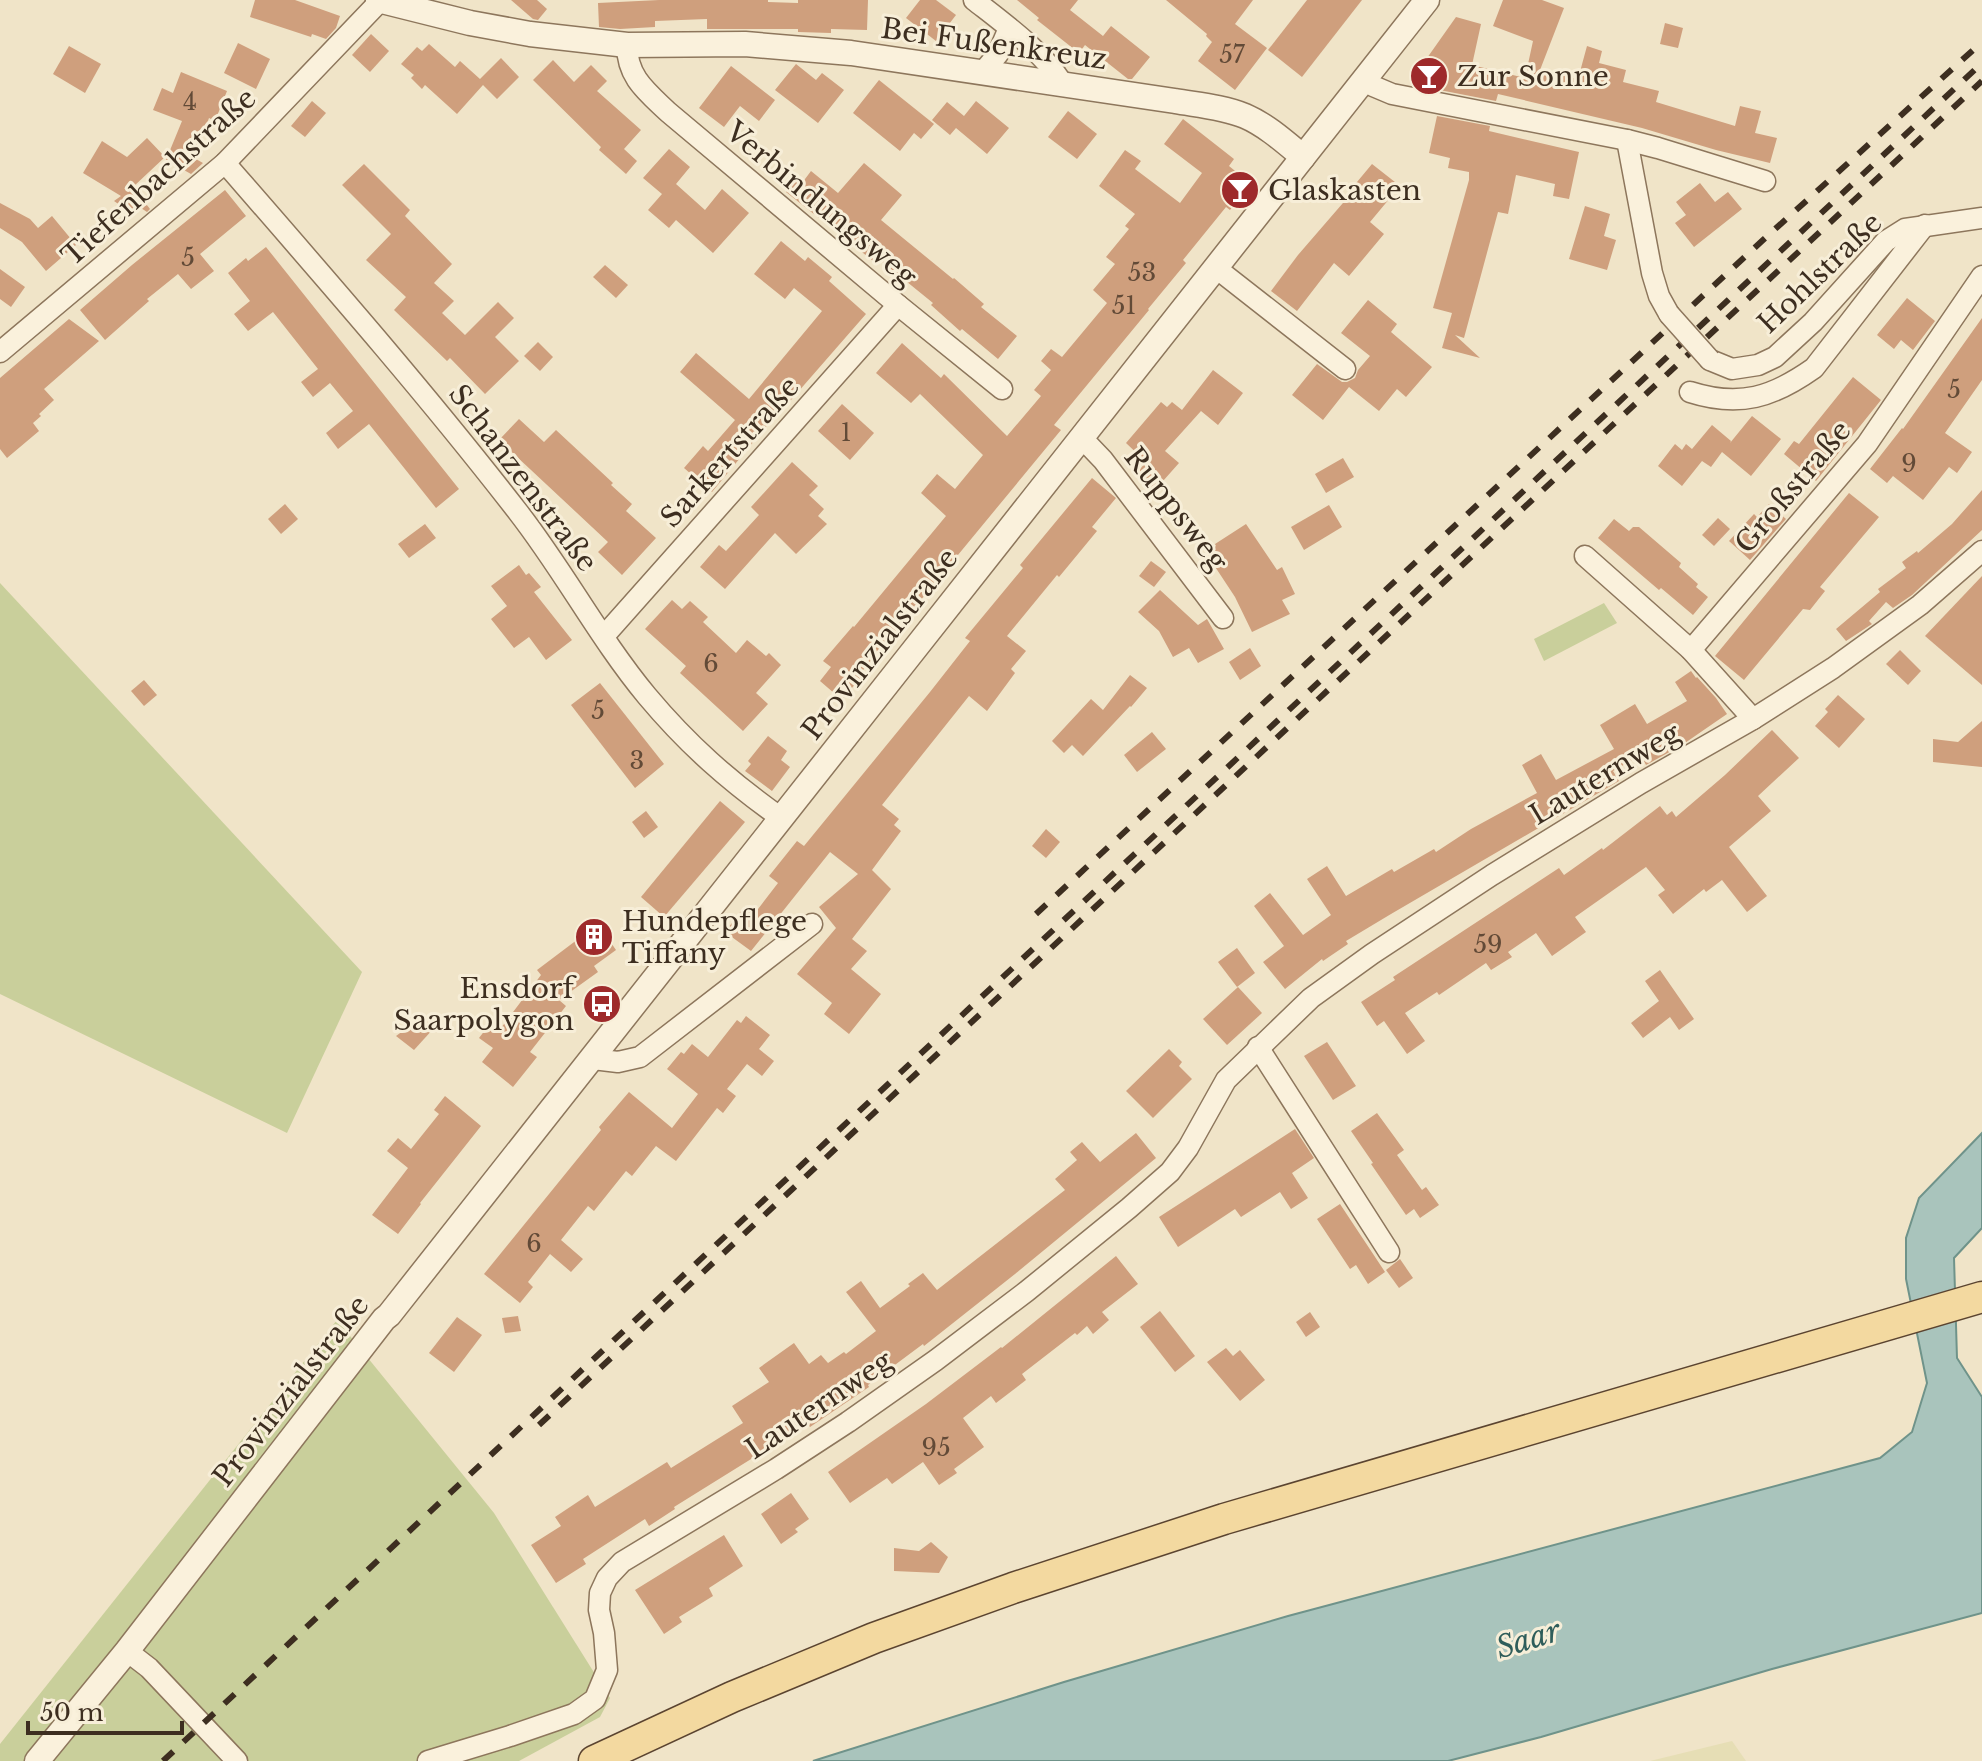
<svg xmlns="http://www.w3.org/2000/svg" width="1982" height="1761" viewBox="0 0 1982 1761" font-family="'Libre Baskerville',serif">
	<rect width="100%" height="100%" fill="#f0e4c8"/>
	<path fill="#e6deb5" d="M1732,1741l14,20h-96z"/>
	<g fill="#c9cf9b">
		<path d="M0,583l362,389 -75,161 -287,-139z"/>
		<path d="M1604,603l13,20 -73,38 -10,-22z"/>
		<path d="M337,1320l157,193 116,185 -10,19 -81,44h-519v-17z"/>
	</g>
	<path fill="#a9c4bc" stroke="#6f938a" stroke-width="2" d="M1982,1133v95l-28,30 3,100 25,39v216l-210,56 -231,68 -93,24h-635l251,-79 224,-66 592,-158 32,-26 15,-49 -21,-104v-41l13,-40z"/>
	<g fill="#cf9f7d">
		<path d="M255,0h40l45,16 -4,12 -10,11 -14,-5 -1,3 -61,-20z"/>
		<path d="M511,0h26l10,9 -9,11 -5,-1z"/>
		<path d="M659,0h109v2l30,1v-3h70l-1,30 -36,-1v4l-33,-1v-3h-91v-10l-52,2v6l-35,2 -21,-2 -1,-24z"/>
		<path d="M920,0h16l20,15 -20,26 -30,-23z"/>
		<path d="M1017,0h61l-8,10 33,26 8,-10 39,31 -18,22h-4l-43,-34 -6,8 -42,-33 2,-2z"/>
		<path d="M1166,0h87l-18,24 32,24 -32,42 -37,-29 14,-19 -6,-6 1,-2z"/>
		<path d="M1307,0h55l-60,77 -34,-27z"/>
		<path d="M1503,0h39l22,8 -24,62 38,9 9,-33 15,5 -3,12 27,7 -3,12 36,9 -3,11 79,24 5,-20 21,5 -6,22 22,5 -7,25 -54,-13 -74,-22 -144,-34 -2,7 -77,-15 -4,-11 41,-58 25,7 -9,41 53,13 8,-37 -40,-15z"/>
		<path d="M1665,23l18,5 -5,20 -18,-4z"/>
		<path d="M371,34l18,17 -19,21 -18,-17z"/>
		<path d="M238,43l32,16 -14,30 -32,-16z"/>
		<path d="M429,44l26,23 5,-6 20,18 21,-21 18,19 -22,22 -14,-14 -26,29 -32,-29 -3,4 -11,-11 3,-3 -13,-11 16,-17 5,4z"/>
		<path d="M69,46l32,18 -16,29 -32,-19z"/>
		<path d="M553,60l21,22 17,-17 16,16 -10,10 44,39 -17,19 13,12 -11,13 -27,-24 2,-3 -68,-67z"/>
		<path d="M796,64l20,16 6,-7 22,17 -26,33 -43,-33z"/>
		<path d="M731,66l44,34 -16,21 -19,-15 -16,21 -25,-19z"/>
		<path d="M181,72l46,19 -12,30 -6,-3 -15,40 9,5 -12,11 -25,-14 16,-39 -29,-11 9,-22 11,5z"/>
		<path d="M879,80l55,44 -13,15 -7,-6 -14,18 -47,-38z"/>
		<path d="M312,101l14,12 -21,24 -14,-11z"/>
		<path d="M976,101l33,27 -22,26 -31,-26 -6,7 -18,-15 15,-18 17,14z"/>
		<path d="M1068,111l29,23 -20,25 -29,-22z"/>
		<path d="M1437,116l53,10 -1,5 90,21 -10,47 -16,-3 2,-12 -39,-9 -8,39 -10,-2 -34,126 -9,-3 25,23 -38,-10 10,-35 -19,-5 36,-128v-8l-21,-4 2,-10 -21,-5z"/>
		<path d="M1183,119l51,40 -5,7 21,17 -20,27 -4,-3 -43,53 3,3 -38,46 1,1 -95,115 7,5 -202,245 2,2 -19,23 -22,-19 11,-14 -8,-6 30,-35 1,1 92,-111 -25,-23 16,-19 18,15 28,-34 -63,-61 -9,9 -35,-30 26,-30 39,35 3,-4 63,62 34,-40 -7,-6 17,-20 -10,-9 10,-12 11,8 45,-54 -14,-13 22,-26 -9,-7 23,-28 -4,-3 10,-12 -36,-28 26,-36 16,11 -6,8 45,34 22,-30 -38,-29z"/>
		<path d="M147,138l18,19 -32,30 17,22 -3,3 -6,-4 -8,6 -19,-13 7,-5 -38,-23 19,-32 25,16z"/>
		<path d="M669,149l21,18 -14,17 29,26 17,-21 27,24 -36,40 -37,-33 -7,8 -21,-18 14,-16 -19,-16z"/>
		<path d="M864,163l38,32 -21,25 72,59 1,-1 30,26 -3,3 36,29 -19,23 -36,-30 -2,2 -29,-26 2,-2 -53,-43 -3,4 -91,-72 11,-14 5,5 9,-12 27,22z"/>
		<path d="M364,164l46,46 -5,6 47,48 -18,19 20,18 -12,12 23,22 33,-33 16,16 -19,19 24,24 -34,33 -35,-36 -3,3 -53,-51 12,-13 -40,-37 25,-26 -49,-49z"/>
		<path d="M1372,164l28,22 -30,36 14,12 -35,42 -15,-13 -37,48 -26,-20 27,-36 51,-59 -2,-2z"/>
		<path d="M1700,183l15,19 13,-10 14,17 -48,38 -19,-24 11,-8 -10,-13z"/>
		<path d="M225,190l21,26 -46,38 14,17 -23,18 -13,-15 -31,25 2,2 -44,39 -25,-30 52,-45z"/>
		<path d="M0,203l30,16 8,9 14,-12 24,29 -30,26 -24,-29 -22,-14z"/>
		<path d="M1585,206l25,8 -6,22 12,4 -9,30 -38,-11z"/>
		<path d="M781,241l24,20 3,-4 24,20 -3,4 37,33 -82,94 -1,-2 -71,86 -28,-24 19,-22 5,5 27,-31 -55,-48 16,-19 53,46 73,-88 -28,-23 -9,11 -31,-25z"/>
		<path d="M266,247l193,242 -23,19 -67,-84 -31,25 -12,-16 27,-22 -23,-28 -17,14 -12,-15 17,-13 -45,-57 -25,19 -14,-17 16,-13 -22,-28 18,-15 2,3z"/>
		<path d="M605,265l23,20 -12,13 -23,-21z"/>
		<path d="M0,269l25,18 -14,20 -11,-8z"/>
		<path d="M1907,298l28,23 -22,29 -12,-10 -7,9 -17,-14z"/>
		<path d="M1368,300l29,24 -6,8 41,35 -26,30 -9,-8 -18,22 -30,-24 -26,33 -31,-25 25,-31 25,18h5l8,-4 3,-8 12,-14 -29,-23z"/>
		<path d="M1982,318v62l-37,53 27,19 -15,21 -8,-6 -26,33 -30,-24 -6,7 -17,-14 32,-41 1,1z"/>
		<path d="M69,319l30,22 -55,48 10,11 -15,14 2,2 -8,7 6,8 -32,27 -7,-9v-71z"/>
		<path d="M538,342l15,15 -13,14 -16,-15z"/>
		<path d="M1213,370l30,23 -25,32 -17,-14 -36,40 14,12 -24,27 -19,-16 10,-12 -20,-19 35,-41 6,5 5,-5 10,8z"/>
		<path d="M1853,377l28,23 -65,81 -32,-27 10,-13 5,3z"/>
		<path d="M842,404l32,29 -24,27 -32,-29z"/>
		<path d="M1752,416l29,23 -30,37 -29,-24 -11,15 -9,-6 -20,25 -24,-20 17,-22 7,6 4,-6 6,5 20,-24 19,16 -1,2z"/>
		<path d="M519,419l25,23 12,-12 57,53 -2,2 21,19 -6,7 30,27 -34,37 -24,-23 10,-10 -109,-102z"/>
		<path d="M1343,458l11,19 -28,16 -11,-19z"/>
		<path d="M792,462l26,24 -9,9 15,14 -6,7 9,8 -31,30 -21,-21 -50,56 -25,-22 19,-22 7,6 33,-36 -8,-8z"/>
		<path d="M1092,478l24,20 -24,29 5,4 -38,46 -2,-2 -50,61 19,15 -15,18 4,4 -28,38 -18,-15 -87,109 17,14 -5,6 7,6 -29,39 19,19 -39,50 15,12 -16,18 30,25 -32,40 -25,-20 8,-11 -35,-29 39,-46 -17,-21 39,-33 -28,-22 -79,99 -26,-19 20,-26 10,7 23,-30 -9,-7 28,-35 7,5 126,-154 40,-51 -5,-3 58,-70 -3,-3z"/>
		<path d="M1982,490v40l-70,65 -19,13 -7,-6 -17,19 3,3 -26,17 -10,-12 44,-37 -2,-3 28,-21 -4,-6 15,-11 1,2 34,-29z"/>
		<path d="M1849,493l30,24 -59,70 5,4 -15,19 -7,-1 -59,71 -29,-24z"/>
		<path d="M285,504l13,15 -17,15 -13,-15z"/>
		<path d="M1769,504l17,15 -36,41 -21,-19 25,-27 3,3z"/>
		<path d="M1329,505l13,22 -38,23 -13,-23z"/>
		<path d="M1718,518l12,11 -16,17 -12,-11z"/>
		<path d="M1614,519l15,12 4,-4h6l42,36 -2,4 19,17 -2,3 12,10 -15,18 -32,-27 -2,2 -61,-52z"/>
		<path d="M425,524l11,14 -27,20 -11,-14z"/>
		<path d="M1246,524l31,46 5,-3 13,27 -13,6 8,14 -38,18 -17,-35 -29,-44 10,-7 -1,-2z"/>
		<path d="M1151,561l15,11 -12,15 -15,-11z"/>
		<path d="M519,565l7,10 3,-2 12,14 -7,5 38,48 -26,20 -17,-23 -15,11 -23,-29 16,-13 -16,-20z"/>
		<path d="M1982,576v109l-57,-49z"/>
		<path d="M1160,590l38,35 9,-6 17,30 -26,14 -9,-15 -16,9 -14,-26 -21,-19z"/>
		<path d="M672,600l10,9 8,-8 18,16 -5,5 33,31 11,-13 19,16 3,-3 12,12 -25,28 12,11 -25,27 -63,-58 6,-7 -41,-37z"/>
		<path d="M1250,648l11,18 -21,14 -11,-18z"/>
		<path d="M1900,650l21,21 -13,14 -22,-21z"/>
		<path d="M1691,671l5,7 1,-1 19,21 11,16 -45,31 -36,20 -5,-10 -28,16 6,10 -228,133 -45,27 2,3 -25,17 -1,-2 -37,30 -22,-27 21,-16 -30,-40 16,-13 33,42 28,-20 -24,-36 20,-13 19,30 46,-27 2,3 40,-23 2,3 35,-23 66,-36 -15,-28 19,-11 15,26 58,-31 -14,-24 35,-21 12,20 40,-23 -12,-19z"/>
		<path d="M1130,675l17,13 -16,19 -1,-1 -47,50 -11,-11 -8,8 -12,-12 39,-42 12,11z"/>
		<path d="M144,680l13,15 -13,11 -13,-15z"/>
		<path d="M600,683l64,81 -29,24 -64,-83z"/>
		<path d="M1838,695l27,24 -26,29 -24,-22 13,-14 -3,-3z"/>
		<path d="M1982,721v46l-49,-5v-23l25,3z"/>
		<path d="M1772,730l27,28 -41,38 13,15 -42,36 38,49 -20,16 -25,-32 -16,12 -2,-3 -31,25 -15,-19 7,-5 -19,-23 -71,50 11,15 -34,24 -16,-23 -28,19 4,5 -21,13 -5,-7 -47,32 -2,-3 -32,21 20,28 -18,13 -23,-33 -7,5 -16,-24 34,-22 -2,-3 166,-109 5,7 38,-27 1,2 57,-44 7,9 5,-4 4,6 49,-42z"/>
		<path d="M1152,732l14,17 -29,23 -13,-17z"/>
		<path d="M768,736l19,15 -6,9 9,7 -18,24 -27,-20 6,-7 -3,-3z"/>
		<path d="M720,801l25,21 -81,95 -23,-20z"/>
		<path d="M646,811l12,16 -14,11 -12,-16z"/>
		<path d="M1046,829l14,13 -14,16 -14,-12z"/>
		<path d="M598,924l18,26 -22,16 4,6 -39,28 7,6 -36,46 7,5 -24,30 -31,-25 11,-14 -14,-10 13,-17 9,7 40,-53 -4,-5z"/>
		<path d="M1237,948l18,25 -18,14 -19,-25z"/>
		<path d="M1660,970l34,49 -15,11 -9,-13 -27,21 -12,-15 28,-22 -14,-20z"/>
		<path d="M1238,987l24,26 -35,32 -24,-26z"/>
		<path d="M746,1016l24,19 -11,14 15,12 -12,15 -15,-12 -20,25 9,7 -13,17 -6,-5 -41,53 -20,-15 -24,30 -6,-5 -32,40 -6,-5 -27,34 22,19 -12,13 -21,-18 -22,28 5,5 -13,16 -36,-29 117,-144 -2,-3 30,-35 43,36 26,-34 -31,-25 14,-17 3,2 8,-10 16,13 29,-37 4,3z"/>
		<path d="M422,1017l12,11 -20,22 -18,-14z"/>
		<path d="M1327,1042l29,44 -23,14 -29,-44z"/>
		<path d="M1169,1049l13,13 -3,4 13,13 -39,39 -27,-27z"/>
		<path d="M445,1096l36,30 -61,77 1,1 -23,30 -26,-19 36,-47 -21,-17 11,-13 13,11 28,-35 -5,-4z"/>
		<path d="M1377,1113l27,37 -7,5 25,35 4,-3 13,18 -19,13 -6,-9 -8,6 -35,-51 2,-1 -22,-32z"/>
		<path d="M1295,1129l19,29 -22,15 16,25 -17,11 -11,-17 -39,25 -6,-8 -57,38 -19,-30z"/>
		<path d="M1136,1133l20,25 -141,116 -91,72 -1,-2 -55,41 1,2 -59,40 -2,-3 -38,25 -1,-1 -95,59 1,2 -26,17 -4,-7 -62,40 3,5 -30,19 -25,-38 30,-19 -6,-9 33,-22 7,12 72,-45 4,6 72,-45 -11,-17 37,-24 -10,-14 35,-25 15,21 12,-9 7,8 16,-11 2,2 30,-23 -30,-39 15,-11 19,27 30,-22 -2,-2 15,-11 14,17 128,-100 -10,-11 22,-19 -7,-8 12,-10 18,20z"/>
		<path d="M1340,1204l45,68 -17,12 -12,-19 -6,4 -33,-50z"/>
		<path d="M1116,1256l22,28 -36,28 7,8 -16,14 -6,-8 -10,9 -2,-2 -53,41 4,6 -30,23 -5,-7 -28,22 21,29 -30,22 3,4 -18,12 -16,-23 -31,22 -5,-6 -37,25 -22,-31 98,-68 75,-57 1,1z"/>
		<path d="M1400,1259l13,19 -14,10 -13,-18z"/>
		<path d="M1160,1311l35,45 -20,16 -35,-45z"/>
		<path d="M1310,1312l10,15 -14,10 -10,-15z"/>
		<path d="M518,1316l3,15 -16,2 -3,-15z"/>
		<path d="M457,1317l25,18 -28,37 -25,-19z"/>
		<path d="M1226,1348l7,8 7,-6 25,30 -25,21 -33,-39z"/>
		<path d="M791,1493l18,26 -14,10 3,3 -17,12 -20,-30z"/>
		<path d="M724,1535l19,31 -34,22 4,8 -34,21 3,5 -18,12 -29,-44z"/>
		<path d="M931,1542l17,15 -9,16 -45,-2v-23l25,3z"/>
	</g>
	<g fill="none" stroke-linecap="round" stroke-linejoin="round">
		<defs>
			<g id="minor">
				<path d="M974,0c32,25 67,50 89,84"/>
				<path d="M627,45c0,32 19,46 41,67l230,193 104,84"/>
				<path d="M982,73l16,-19 11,-26"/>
				<path d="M1364,80l9,6 19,8 235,46 31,8 107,33"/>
				<path d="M1627,140l25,133 7,23 10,18"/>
				<path d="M225,163c100,115 200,229 293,349 46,59 81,126 129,184 41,49 82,85 134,122"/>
				<path d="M1216,268l129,101"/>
				<path d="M0,352l225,-189 156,-163"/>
				<path d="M1710,360l22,9 26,-4 17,-8 38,-35 73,-81 19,-12 77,-11"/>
				<path d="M1690,392c50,16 83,5 124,-24l111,-143"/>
				<path d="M1081,437l22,23 120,158"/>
				<path d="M1585,556l106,94 62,69"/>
				<path d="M604,636l294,-331"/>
				<path d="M1691,650l176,-206 115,-168"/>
				<path d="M1258,1047l131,205"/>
				<path d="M593,1059l25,3 22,-5 172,-133"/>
				<path d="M127,1651l22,17 88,93"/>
				<path d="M428,1761l82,-25 64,-22 21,-15 12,-29 -3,-37 -5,-23 1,-17 7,-15 15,-16 154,-93 72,-47 88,-62 91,-69 102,-83 41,-36 18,-24 38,-68 85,-82 61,-44 120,-79 149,-92 112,-64 80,-51 87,-63 62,-54"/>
			</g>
			<g id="tertiary">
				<path d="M378,0l92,23 60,11 97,11 118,-1 106,9 324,48c23,4 48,6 70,15 21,9 40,26 58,41"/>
				<path d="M37,1761l90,-110 257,-332 5,-4c348,-437 690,-878 1038,-1315"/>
			</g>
			<path id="primary" d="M594,1761l138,-64 142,-59 139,-50 211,-69 758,-222"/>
		</defs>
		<use href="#minor" stroke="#8d765c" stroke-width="23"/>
		<use href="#tertiary" stroke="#8d765c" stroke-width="27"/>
		<use href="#primary" stroke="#5b4430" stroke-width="33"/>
		<use href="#minor" stroke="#faf1dc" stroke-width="20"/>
		<use href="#tertiary" stroke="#faf1dc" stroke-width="24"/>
		<use href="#primary" stroke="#f3d9a0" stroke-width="30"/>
		<g stroke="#3d2e20" stroke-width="6" stroke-dasharray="14 14" stroke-linecap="butt">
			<path d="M1036,914l727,-674 219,-198"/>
			<path d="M539,1425l1443,-1344"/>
			<path d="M163,1761l1819,-1698"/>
		</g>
		<defs>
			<path id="minor-bridge" d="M1669,314l41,46"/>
		</defs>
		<use href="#minor-bridge" stroke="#8d765c" stroke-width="23" stroke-linecap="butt"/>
		<use href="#minor-bridge" stroke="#faf1dc" stroke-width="20"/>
	</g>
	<defs>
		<symbol id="bar-disc" viewBox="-11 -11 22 22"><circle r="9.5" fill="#9e2a2b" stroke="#f7eed8"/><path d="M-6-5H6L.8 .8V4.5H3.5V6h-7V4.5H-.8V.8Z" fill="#fff"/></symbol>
		<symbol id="building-disc" viewBox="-11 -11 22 22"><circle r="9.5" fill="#9e2a2b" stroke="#f7eed8"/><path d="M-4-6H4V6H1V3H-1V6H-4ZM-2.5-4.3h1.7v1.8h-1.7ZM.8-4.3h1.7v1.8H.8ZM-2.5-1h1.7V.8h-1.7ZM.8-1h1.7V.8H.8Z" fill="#fff"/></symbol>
		<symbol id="bus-disc" viewBox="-11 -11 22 22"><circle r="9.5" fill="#9e2a2b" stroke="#f7eed8"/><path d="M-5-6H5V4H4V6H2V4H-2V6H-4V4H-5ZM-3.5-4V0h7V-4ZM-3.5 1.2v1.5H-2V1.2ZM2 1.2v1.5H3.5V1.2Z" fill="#fff"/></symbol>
	</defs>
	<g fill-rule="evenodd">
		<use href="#bar-disc" x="1407" y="54" width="44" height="44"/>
		<use href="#bar-disc" x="1218" y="168" width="44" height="44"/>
		<use href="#building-disc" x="572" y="915" width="44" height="44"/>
		<use href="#bus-disc" x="580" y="982" width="44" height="44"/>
	</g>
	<g text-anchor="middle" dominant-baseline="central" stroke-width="6" stroke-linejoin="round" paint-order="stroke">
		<g font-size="24" fill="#624a37">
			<text x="1232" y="54">57</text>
			<text x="190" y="101">4</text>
			<text x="188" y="257">5</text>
			<text x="1142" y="272">53</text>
			<text x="1124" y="305">51</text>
			<text x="1954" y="389">5</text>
			<text x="846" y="432">1</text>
			<text x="1909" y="463">9</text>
			<text x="711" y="663">6</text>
			<text x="598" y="710">5</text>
			<text x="637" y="760">3</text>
			<text x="1488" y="944">59</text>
			<text x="534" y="1243">6</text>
			<text x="936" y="1447">95</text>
		</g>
		<g font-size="28" fill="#3d2e20" stroke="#f7eed8">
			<text transform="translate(994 44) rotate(8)">Bei Fußenkreuz</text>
			<text transform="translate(159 177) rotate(-42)">Tiefenbachstraße</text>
			<text transform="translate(821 204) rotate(40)">Verbindungsweg</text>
			<text transform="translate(1820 273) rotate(-44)">Hohlstraße</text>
			<text transform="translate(730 452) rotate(-48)">Sarkertstraße</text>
			<text transform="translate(523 478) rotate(53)">Schanzenstraße</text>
			<text transform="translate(1793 487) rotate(-50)">Großstraße</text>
			<text transform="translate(1176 509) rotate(52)">Ruppsweg</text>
			<text transform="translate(880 644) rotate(-52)">Provinzialstraße</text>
			<text transform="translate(1605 774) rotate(-31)">Lauternweg</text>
			<text transform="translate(291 1391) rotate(-52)">Provinzialstraße</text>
			<text transform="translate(819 1405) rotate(-34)">Lauternweg</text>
		</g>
		<g font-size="28" fill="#3d2e20" stroke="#f7eed8" text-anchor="start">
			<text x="1457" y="76">Zur Sonne</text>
			<text x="1268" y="190">Glaskasten</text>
			<text x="622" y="921">Hundepflege<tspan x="622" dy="32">Tiffany</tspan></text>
			<text x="574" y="988" text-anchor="end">Ensdorf<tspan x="574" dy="32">Saarpolygon</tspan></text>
		</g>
		<g font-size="30" font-style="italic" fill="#2f5d5a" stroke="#f7eed8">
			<text transform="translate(1528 1639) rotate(-17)">Saar</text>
		</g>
	</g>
	<path d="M28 1721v12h154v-12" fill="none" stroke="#3d2e20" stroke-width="4"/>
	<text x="40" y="1721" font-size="24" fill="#3d2e20" stroke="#f7eed8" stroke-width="6" paint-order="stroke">50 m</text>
</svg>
